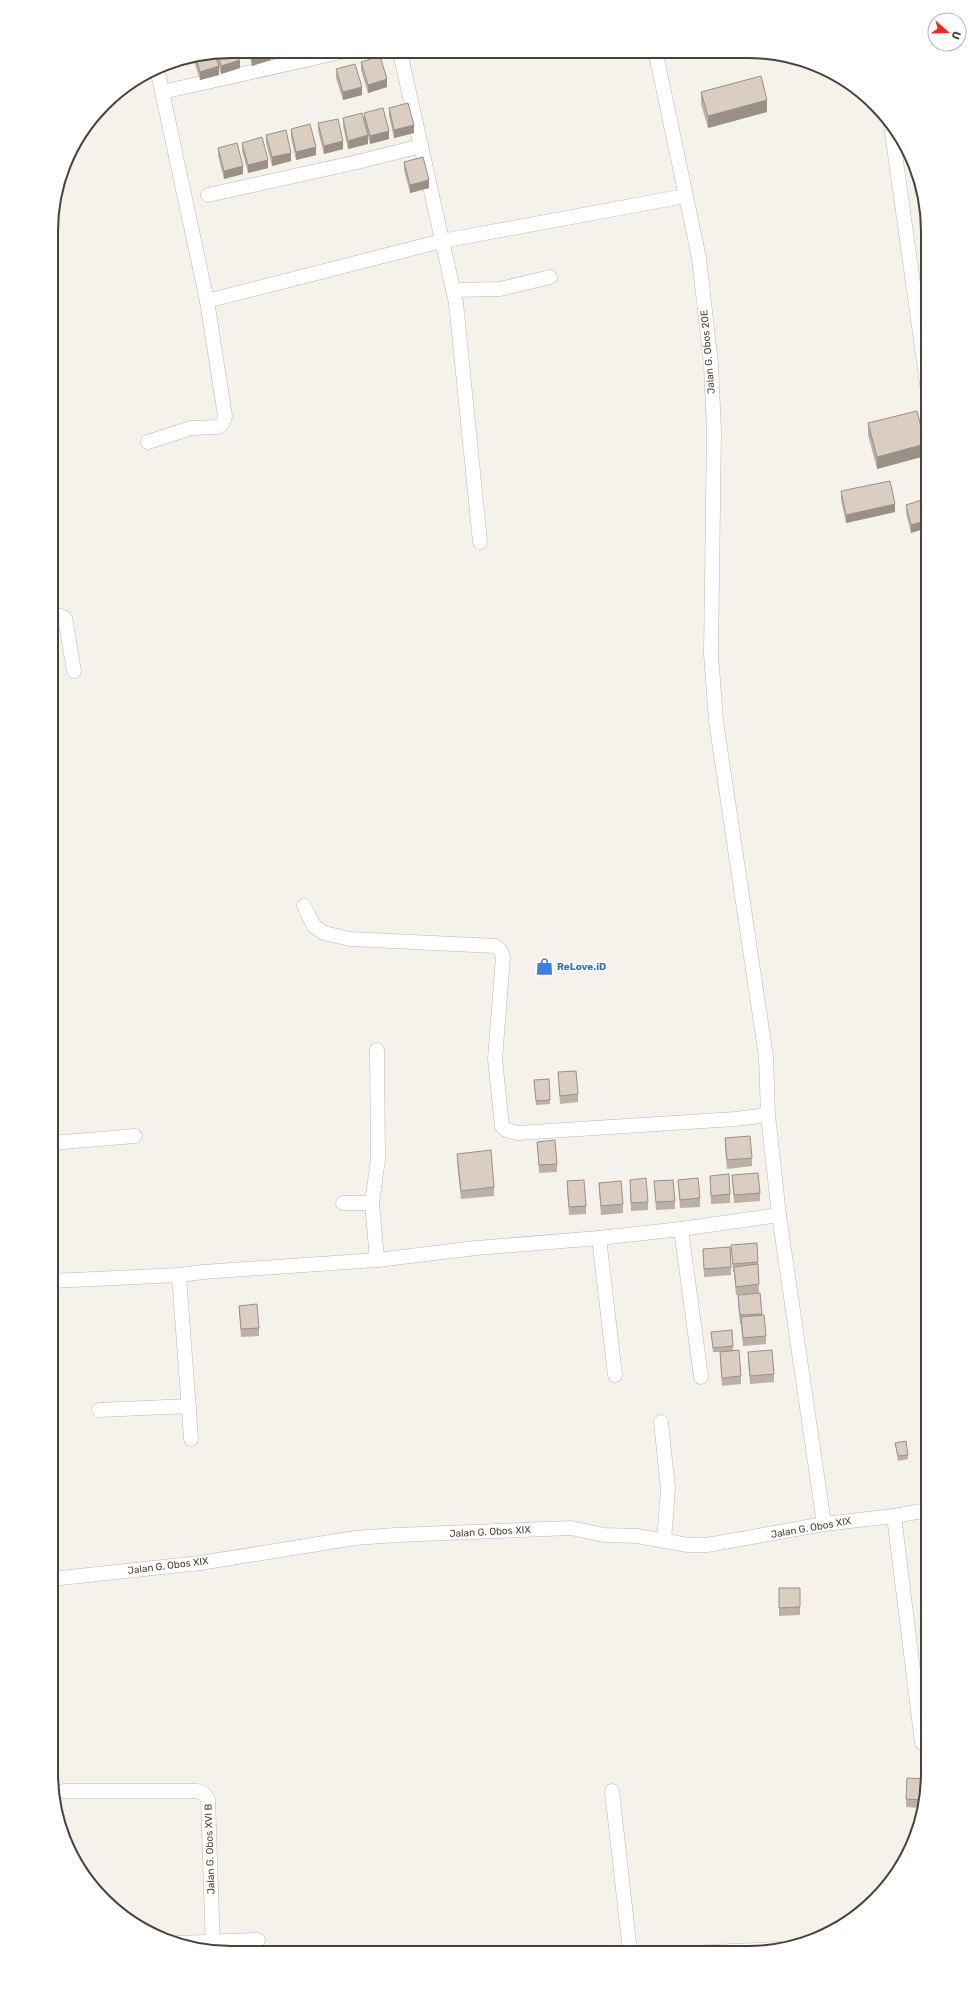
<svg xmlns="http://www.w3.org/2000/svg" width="979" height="2004" viewBox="0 0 979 2004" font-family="Rubik,sans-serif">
	<rect width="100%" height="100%" fill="#f5f1eb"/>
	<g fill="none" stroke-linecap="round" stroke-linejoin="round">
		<defs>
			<g id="street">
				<path d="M400,52l56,251 24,239"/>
				<path d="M656,54l43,204 12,106 3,67 -3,223 5,67 50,336 2,58 11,100 45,309"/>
				<path d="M162,92l179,-40"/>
				<path d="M891,125l37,266"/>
				<path d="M208,195l145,-32 68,-17"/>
				<path d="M453,290l47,-1 50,-12"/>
				<path d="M207,301l235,-60 243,-45"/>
				<path d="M148,442l43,-14 27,-1 5,-4 2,-7 -18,-115 -50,-233"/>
				<path d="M51,615l10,1 4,2 9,53"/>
				<path d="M304,906l10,20 10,7 26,6 145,7 5,4 3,7 -8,102 7,67 4,4 11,3 218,-14 33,-4"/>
				<path d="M377,1050l1,109 -6,44 5,57"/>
				<path d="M51,1143l84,-7"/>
				<path d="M343,1203h29"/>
				<path d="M681,1229l20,148"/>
				<path d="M599,1238l16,137"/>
				<path d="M179,1275l12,164"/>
				<path d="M51,1281l128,-6 24,-3 174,-12 99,-12 123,-10 82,-9 98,-14"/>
				<path d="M99,1410l90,-4"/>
				<path d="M661,1422l7,67 -4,52"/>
				<path d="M894,1516l28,227"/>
				<path d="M51,1579l149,-16 155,-25 41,-3 175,-7 33,7 33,1 51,9h19l117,-21 70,-8 34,-6"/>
				<path d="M64,1791h133l6,2 5,6 5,151"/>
				<path d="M612,1791l18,161"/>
				<path d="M177,1943l81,-3"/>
				<path d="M686,1953l94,-4"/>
			</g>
		</defs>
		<use href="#street" stroke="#c1b7ad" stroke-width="15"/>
		<use href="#street" stroke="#fff" stroke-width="14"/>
	</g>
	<g fill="#bbb1a8">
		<path d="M231,51l9,17 -19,6 -6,-20z"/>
		<path d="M248,51h23v9l-19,6z"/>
		<path d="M215,54l4,21 -19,5 -7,-22z"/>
		<path d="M361,62l26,25 -19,6 -7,-23z"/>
		<path d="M336,69l26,26 -19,5 -7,-22z"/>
		<path d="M701,92l66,20 -59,16 -7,-24z"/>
		<path d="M389,108l25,25 -20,5 -5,-22z"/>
		<path d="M364,113l25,26 -19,5 -6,-23z"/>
		<path d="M343,118l25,26 -20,5 -5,-23z"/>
		<path d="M318,123l25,26 -19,5 -6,-23z"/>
		<path d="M291,129l25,26 -20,5 -5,-23z"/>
		<path d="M266,135l25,26 -19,5 -6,-23z"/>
		<path d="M242,143l26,25 -20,5 -6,-22z"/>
		<path d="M218,148l25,26 -19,5 -6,-23z"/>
		<path d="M404,162l25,26 -19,5 -6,-23z"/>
		<path d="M868,423l57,33 -48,13 -9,-34z"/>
		<path d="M841,491l54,21 -49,11 -5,-24z"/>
		<path d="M928,498l-17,35 -5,-20v-8z"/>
		<path d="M558,1072l20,22v8l-18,2z"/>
		<path d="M534,1080l16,20v4l-14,1z"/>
		<path d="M725,1138l27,20v8l-25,3 -2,-22z"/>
		<path d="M537,1142l20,22v8l-18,1z"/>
		<path d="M457,1154l37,33v9l-33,3 -4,-37z"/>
		<path d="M732,1175l28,18v8l-26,2z"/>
		<path d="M710,1176l20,18v9l-19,1z"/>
		<path d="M630,1180l18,22v8l-17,1z"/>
		<path d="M678,1180l22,18v9l-20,1z"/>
		<path d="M567,1181l19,25v8l-17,1 -2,-26z"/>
		<path d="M654,1181l21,20v8l-19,1z"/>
		<path d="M599,1183l24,21v9l-22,2 -2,-24z"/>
		<path d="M731,1245l27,17 1,31 -23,2 -2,-23h-1z"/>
		<path d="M703,1249l28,18v8l-27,2z"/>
		<path d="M760,1293l2,23 4,20v8l-23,2 -2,-22h-1l-2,-21v-8z"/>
		<path d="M239,1306l20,22v8l-18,1z"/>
		<path d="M711,1332l22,14v4l8,26v8l-19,2 -2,-26v-8h-7z"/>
		<path d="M748,1352l26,22v8l-24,2 -2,-24z"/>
		<path d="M895,1443l13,12v4l-10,2z"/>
		<path d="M779,1588h21v27l-21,1z"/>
		<path d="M928,1785l-6,23 -16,-1v-8z"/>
	</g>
	<g fill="#999088">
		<path d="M271,52v8l-19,6v-8z"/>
		<path d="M240,60v8l-19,6v-8z"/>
		<path d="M219,66v9l-19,5v-8z"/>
		<path d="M387,79v8l-19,6v-8z"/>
		<path d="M362,87v8l-19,5v-8z"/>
		<path d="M767,100v12l-59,16v-12z"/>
		<path d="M414,125v8l-20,5v-8z"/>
		<path d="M389,131v8l-19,5v-8z"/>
		<path d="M368,135v9l-20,5v-8z"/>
		<path d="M343,141v8l-19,5v-8z"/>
		<path d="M316,147v8l-20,5v-8z"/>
		<path d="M291,153v8l-19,5v-9z"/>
		<path d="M268,160v8l-20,5v-8z"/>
		<path d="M243,166v8l-19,5v-8z"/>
		<path d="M429,180v8l-19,5v-8z"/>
		<path d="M925,444v12l-48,13v-12z"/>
		<path d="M895,504v8l-49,11v-8z"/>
		<path d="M928,520v8l-17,5v-8z"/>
	</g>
	<g fill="#dacec3" stroke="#999088">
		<path d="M231,51h6l3,9 -19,6 -3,-12z"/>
		<path d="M250,51h21v1l-19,6z"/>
		<path d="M215,54l4,12 -19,6 -4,-14z"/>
		<path d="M380,56l7,23 -19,6 -7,-23z"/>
		<path d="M355,64l7,23 -19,5 -7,-23z"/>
		<path d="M761,76l6,24 -59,16 -7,-24z"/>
		<path d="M408,103l6,22 -20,5 -5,-22z"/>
		<path d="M383,108l6,23 -19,5 -6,-23z"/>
		<path d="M362,113l6,22 -20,6 -5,-23z"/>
		<path d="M338,119l5,22 -19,5 -6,-23z"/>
		<path d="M310,124l6,23 -20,5 -5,-23z"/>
		<path d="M286,130l5,23 -19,4 -6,-22z"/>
		<path d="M262,137l6,23 -20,5 -6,-22z"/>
		<path d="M237,143l6,23 -19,5 -6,-23z"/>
		<path d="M423,157l6,23 -19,5 -6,-23z"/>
		<path d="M917,411l8,33 -48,13 -9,-34z"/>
		<path d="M890,481l5,23 -49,11 -5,-24z"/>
		<path d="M928,498v22l-17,5 -5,-20z"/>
		<path d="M576,1071l2,23 -18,2 -2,-24z"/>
		<path d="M549,1079l1,21 -14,1 -2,-21z"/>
		<path d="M750,1136l2,22 -25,2 -2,-22z"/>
		<path d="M555,1140l2,24 -18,1 -2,-23z"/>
		<path d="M491,1150l3,37 -33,4 -4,-37z"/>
		<path d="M758,1173l2,20 -26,2 -2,-20z"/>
		<path d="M729,1174l1,20 -19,2 -1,-20z"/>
		<path d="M646,1178l2,24 -17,1 -1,-23z"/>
		<path d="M698,1178l2,20 -20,2 -2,-20z"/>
		<path d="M584,1180l2,26 -17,1 -2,-26z"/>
		<path d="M673,1180l2,21 -19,1 -2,-21z"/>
		<path d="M621,1181l2,23 -22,2 -2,-23z"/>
		<path d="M757,1243l1,19 -25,2 -2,-19z"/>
		<path d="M730,1247l1,20 -27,2 -1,-20z"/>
		<path d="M758,1264l1,20 -23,3 -2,-20z"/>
		<path d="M760,1293l2,21 -22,1 -2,-20z"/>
		<path d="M257,1304l2,24 -18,1 -2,-23z"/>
		<path d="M764,1315l2,21 -23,2 -2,-21z"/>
		<path d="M732,1330l1,16 -20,2 -2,-16z"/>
		<path d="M739,1350l2,26 -19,2 -2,-26z"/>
		<path d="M772,1350l2,24 -24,2 -2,-24z"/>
		<path d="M906,1441l2,14 -10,1 -3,-13z"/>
		<path d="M779,1588h21v19l-21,1z"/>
		<path d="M907,1778l21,1v6l-4,15 -18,-1z"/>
	</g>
	<defs>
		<symbol id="shop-bare" viewBox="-9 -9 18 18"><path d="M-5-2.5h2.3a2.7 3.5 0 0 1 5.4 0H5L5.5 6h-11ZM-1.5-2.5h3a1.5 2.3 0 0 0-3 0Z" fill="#3f7fe0" stroke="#fff" stroke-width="2.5" paint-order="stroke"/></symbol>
	</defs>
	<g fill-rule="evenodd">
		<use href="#shop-bare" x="532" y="954" width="25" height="25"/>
	</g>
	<g text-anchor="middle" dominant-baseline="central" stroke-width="3" stroke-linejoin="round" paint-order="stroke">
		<g font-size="10" fill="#4a4139" stroke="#fff">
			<text transform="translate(708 352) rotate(-95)">Jalan G. Obos 20E</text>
			<text transform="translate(811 1528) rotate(-10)">Jalan G. Obos XIX</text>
			<text transform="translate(490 1532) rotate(-3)">Jalan G. Obos XIX</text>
			<text transform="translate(168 1566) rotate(-7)">Jalan G. Obos XIX</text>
			<text transform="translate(210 1849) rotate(-92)">Jalan G. Obos XVI B</text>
		</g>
		<g font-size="10" font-weight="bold" fill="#366cbe" stroke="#fff" text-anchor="start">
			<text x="557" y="967">ReLove.iD</text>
		</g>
	</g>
	<path d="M0 0H979V2004H0ZM231 58H748A173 173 0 0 1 921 231V1773A173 173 0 0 1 748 1946H231A173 173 0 0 1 58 1773V231A173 173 0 0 1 231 58Z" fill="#fff" fill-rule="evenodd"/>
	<path fill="none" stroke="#4a4139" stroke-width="2" d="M231 58H748A173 173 0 0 1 921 231V1773A173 173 0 0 1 748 1946H231A173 173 0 0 1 58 1773V231A173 173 0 0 1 231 58Z"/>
	<g transform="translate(947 32) rotate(110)"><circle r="19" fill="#ffffff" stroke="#b7b3b0"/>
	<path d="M0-3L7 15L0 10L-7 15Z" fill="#f62621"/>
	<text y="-6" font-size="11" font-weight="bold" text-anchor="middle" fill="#4a4139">U</text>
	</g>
</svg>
